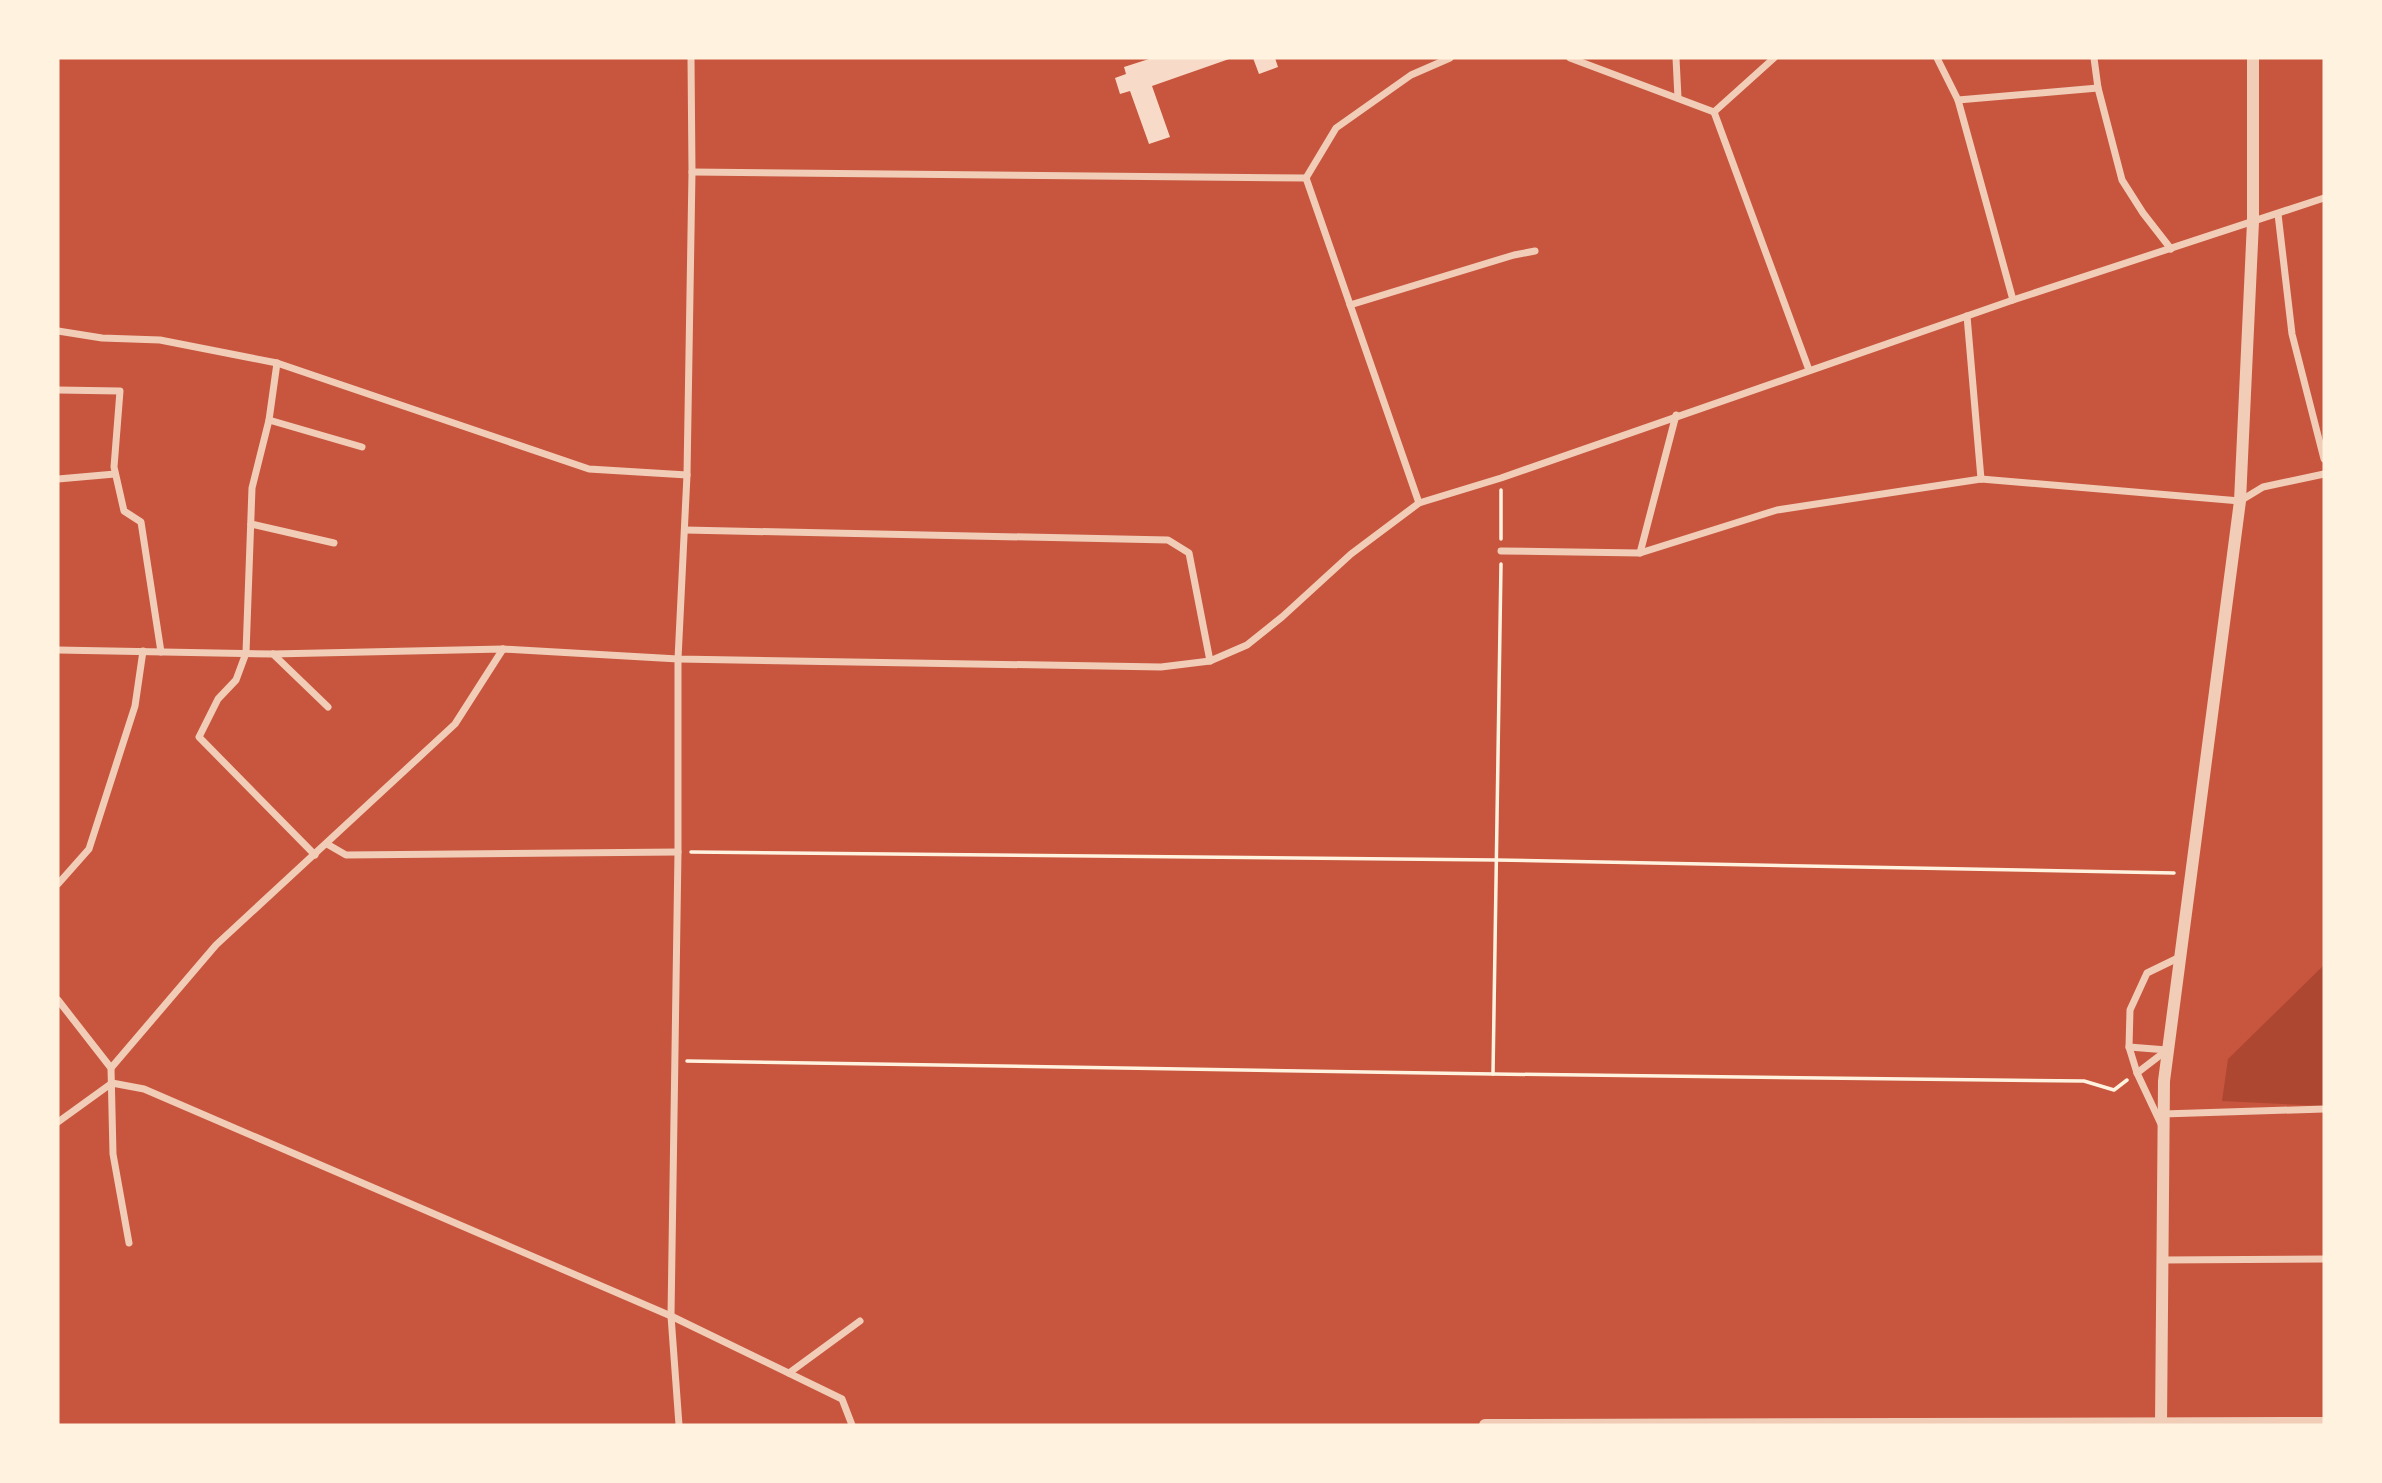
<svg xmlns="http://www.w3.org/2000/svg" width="2382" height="1483" viewBox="0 0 2382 1483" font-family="Rubik,sans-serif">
	<rect width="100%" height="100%" fill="#c8553d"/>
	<path fill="#ae4732" d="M2324,965v141l-102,-5 6,-42z"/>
	<g fill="#f7dbc8">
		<path d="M1152,58h80l-80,28 18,51 -21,7 -19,-53 -10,3 -5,-16 11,-4 -2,-7z"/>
		<path d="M1253,58h22l3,9 -19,7z"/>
	</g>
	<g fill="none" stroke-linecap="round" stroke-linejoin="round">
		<g stroke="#fff3e0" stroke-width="3.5">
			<path d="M1501,490v49"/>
			<path d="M691,852l805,8 678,13"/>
			<path d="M687,1061l806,13 591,7 30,9 13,-10"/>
			<path d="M1493,1074l8,-510"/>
		</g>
		<g stroke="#f1ccb7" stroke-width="7">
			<path d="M1570,58l144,54 60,-54"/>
			<path d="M1676,58l2,40"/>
			<path d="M1937,58l21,42 55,200"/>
			<path d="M2094,58l4,30 24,92 21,33 28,36"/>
			<path d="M1958,100l140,-12"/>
			<path d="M1714,112l95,258"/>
			<path d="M692,172l614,6"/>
			<path d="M1306,178l113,325"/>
			<path d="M1306,178l30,-50 75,-53 39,-17"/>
			<path d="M2278,214l14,120 32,125"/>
			<path d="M1350,305l164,-50 21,-4"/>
			<path d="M1967,316l14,163"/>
			<path d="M58,331l44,7 58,2 117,23 312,106 98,6"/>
			<path d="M277,363l-8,57 -17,68 -6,165 -10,27 -18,19 -19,38 116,118"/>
			<path d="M58,390l62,1 -6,76 10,44 17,11 20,130"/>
			<path d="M269,420l93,27"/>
			<path d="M58,479l57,-5"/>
			<path d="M251,524l83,19"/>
			<path d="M685,530l483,10 21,13 21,108"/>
			<path d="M1501,551l139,2 137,-43 204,-31 259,22 23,-14 61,-13"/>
			<path d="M1640,553l36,-138"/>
			<path d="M58,650l215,4 230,-5 175,10 483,8 49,-6 37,-16 35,-28 69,-63 68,-51 82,-25 512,-178 311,-102"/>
			<path d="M273,654l55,53"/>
			<path d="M327,844l19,11 332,-3"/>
			<path d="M58,884l31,-35 46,-143 8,-55"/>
			<path d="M58,1000l53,68 2,86 16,89"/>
			<path d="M2129,1047l38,3"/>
			<path d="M111,1068l105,-123 239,-221 48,-75"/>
			<path d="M2137,1073l30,-23"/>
			<path d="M2163,1114l161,-5"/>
			<path d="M58,1122l54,-39 32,6 527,227 171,83 10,26"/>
			<path d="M2161,1124l-24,-51 -8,-26 1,-37 17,-37 33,-16"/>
			<path d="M2163,1260l161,-1"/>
			<path d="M789,1373l71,-52"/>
			<path d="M679,1425l-8,-109 7,-464v-193l9,-184 5,-303 -1,-114"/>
		</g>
		<g stroke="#f1ccb7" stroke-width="12">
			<path d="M1485,1425l839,-2"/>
			<path d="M2161,1425l3,-344 76,-580 13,-279v-164"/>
		</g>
	</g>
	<rect width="2382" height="1483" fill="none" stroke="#fff3e0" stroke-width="119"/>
</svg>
